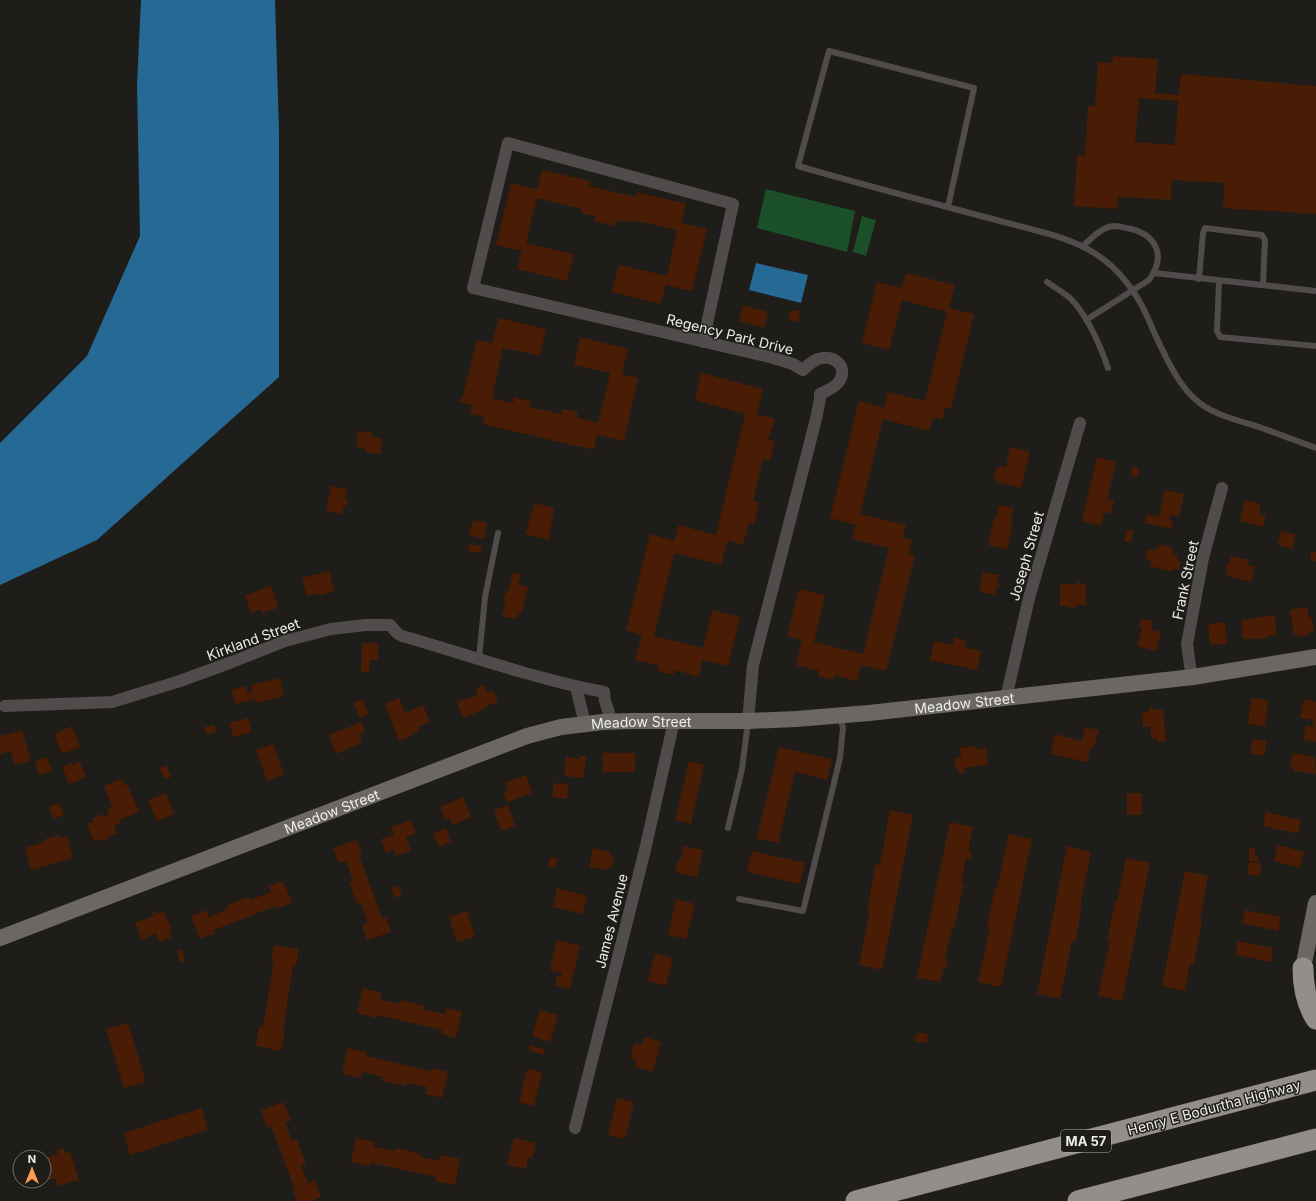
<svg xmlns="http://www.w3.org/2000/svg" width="1316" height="1201" viewBox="0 0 1316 1201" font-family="Inter,sans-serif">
	<rect width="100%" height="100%" fill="#1e1d19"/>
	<g fill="#1b5028">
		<path d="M766,189l89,22 -8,41 -90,-24z"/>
		<path d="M862,216l14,4 -10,36 -13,-4z"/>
	</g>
	<g fill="#256994">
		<path d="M141,0h134l4,132v245l-182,163 -97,45v-142l87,-87 53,-120 -3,-152z"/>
		<path d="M756,263l52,12 -7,28 -52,-13z"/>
	</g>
	<g fill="#491c05" fill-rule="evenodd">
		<path d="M1113,56l45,3 -3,34 24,2 2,-21 135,12v128l-93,-6 1,-25 -52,-3 -1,20 -53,-3 -1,12 -43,-3 3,-51 8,1 3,-50h7l3,-44 14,1zM1139,98l39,3 -3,44 -40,-3z"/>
		<path d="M542,170l48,11 -1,5 47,11 1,-5 49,12 -5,19 26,6 -15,62 -26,-6 -5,19 -49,-12 7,-27 48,11 10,-46 -46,-10v3l-15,-3 -2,6 -20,-5 1,-5 -14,-3 1,-4 -45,-11 -11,45 48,11 -7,27 -50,-12 5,-18 -26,-6 15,-62 26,6z"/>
		<path d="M906,273l49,12 -6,23 25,6 -23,95 -6,-1 -3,12 -9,-3 -4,14 -46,-12 -23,95 46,11 -3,13 9,2 -3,14 6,1 -29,116 -25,-6 -4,16 -23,-6 -1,5 -15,-4 1,-5 -23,-6 6,-25 -15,-4 12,-47 26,6 -11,47 49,12 26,-106 -37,-9 4,-14 -26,-7 29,-117 25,7 4,-16 37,9 22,-89 -45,-12 -13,50 -27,-7 15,-61 25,6z"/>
		<path d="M743,305l25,7 -4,16 -25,-7z"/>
		<path d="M790,310l10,1 -2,11 -9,-1z"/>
		<path d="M499,318l47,11 -6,27 -37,-8 -11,50 21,5 1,-6 16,4v6l31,7 1,-5 8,1 7,2 1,6 20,5 12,-50 -36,-8 6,-28 48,12 -6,25 16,4 -14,63 -27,-6 -3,15 -112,-26 3,-7 -15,-3 2,-9 -13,-3 1,-4 2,1 15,-59 15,3z"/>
		<path d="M701,373l62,16 -6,25 18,5 -7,21 7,1 -5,20 -7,-2 -10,42 6,2 -5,21 -5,-1 -6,22 -15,-5 -7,25 -47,-12 -20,83 49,12 9,-38 28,7 -12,49 -26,-6 -3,17 -24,-7 -2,5 -8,-2 -7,-2 1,-5 -24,-6 7,-25 -16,-5 24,-96 24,7 5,-16 37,10 29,-121 -50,-14z"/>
		<path d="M358,431l14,1v5l10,1 -1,16 -16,-2v-4l-9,-1z"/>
		<path d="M1010,447l20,5 -9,36 -24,-6 -3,-5 2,-8 4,-3 6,1z"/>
		<path d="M1097,457l19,5 -9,37 7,2 -3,13 -7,-2 -3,14 -19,-5z"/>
		<path d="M1132,467l7,1 -1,9 -7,-1z"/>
		<path d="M331,486l16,3 -2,10 3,1 -1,6 -3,-1 -2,9 -16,-3z"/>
		<path d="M1165,490l19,4 -5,23 -9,-2 -1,5 4,1 -2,8 -26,-6 2,-9 12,3z"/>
		<path d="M1245,500l16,4 -2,10 7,2 -3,11 -23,-6z"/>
		<path d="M535,503l19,5 -5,32 -24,-6z"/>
		<path d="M999,505l15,3 -4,14 3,1 -6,26 -19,-4 6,-27 2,1z"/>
		<path d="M473,520l14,3 -3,16 -15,-4z"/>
		<path d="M1127,529l7,2 -3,12 -7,-2z"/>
		<path d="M1281,531l15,4 -4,14 -15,-4z"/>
		<path d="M469,544l13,2 -1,7 -13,-2z"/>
		<path d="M1159,544l15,4 -2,6 6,1 -2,4 5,2 -2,9 -7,-1v3l-22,-6 1,-5 -6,-1 3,-11 6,1 1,-2 3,1z"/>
		<rect x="1311" y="552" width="5" height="9"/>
		<path d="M1231,556l18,4 -1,5 7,2 -4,15 -24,-6 1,-6 -3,-1 1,-4 2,1z"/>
		<path d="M329,571l5,20 -17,5v-3l-10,3 -5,-18z"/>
		<path d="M983,572l16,3 -2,8h3l-1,4 -2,-1 -2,9 -16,-4z"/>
		<path d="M513,573l8,1 -3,10 10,3 -7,28 -3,-1 -2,5 -14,-3 4,-13 -3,-1 3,-11 2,1z"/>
		<path d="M1077,581h2v3h7v21h-11v3h-5v-2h-10v-22h17z"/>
		<path d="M271,586l7,22 -16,5 -1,-4 -10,4 -6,-18z"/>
		<path d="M1307,607l2,11 3,-1 2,14 -5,1 1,3 -13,1v-2l-3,1 -4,-25z"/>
		<path d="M1275,615l2,20 -10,1 1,2 -13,2v-2l-12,1 -2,-19z"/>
		<path d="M1141,619l12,2 -2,9 10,2 -5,19 -19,-5 5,-18 -3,-1z"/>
		<path d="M1225,622l2,22 -17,1 -2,-21z"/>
		<path d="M954,637l12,3 -2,7 17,4 -4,19 -47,-10 4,-19 19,4z"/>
		<path d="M362,643h16v17h-8l-1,12h-8z"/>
		<path d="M280,678l4,18 -28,7 -1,-4 -20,5 -4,-14 15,-4 2,7 5,-1 -2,-7z"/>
		<path d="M484,685l3,8 6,-3 5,12 -14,5 1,2 -22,9 -6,-16 21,-7 -3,-7z"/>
		<path d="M399,698l6,15 18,-8 7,17 -12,5 1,4 -7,2 1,2 -14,6 -14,-37z"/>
		<path d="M1251,698l17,2 -3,26 -17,-2z"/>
		<path d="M362,699l7,15 -9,4 -7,-15z"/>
		<path d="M1304,699l12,3v40l-13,-2 3,-15 7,2 1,-7 -14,-2z"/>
		<path d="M1149,707h4v3l10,-1 3,32 -9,1v-4l-5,1 -2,-12h-7l-1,-14 7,-1z"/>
		<path d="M248,718l4,14 -19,5 -4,-14z"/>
		<path d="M362,722l3,10 -6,2 3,9 -26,11 -7,-19z"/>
		<path d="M214,725l2,7 -10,2 -2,-7z"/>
		<path d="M72,726l8,21 -18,7 -8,-20z"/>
		<path d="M1085,727l14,3 -5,18 -3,-1 -4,15 -36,-8 4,-20 27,7z"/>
		<path d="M22,730l9,31 -16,4 -4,-14 -11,3v-20h2l1,2z"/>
		<path d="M1253,739l14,2 -3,15 -14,-3z"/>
		<path d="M273,744l11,30 -17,7 -11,-31z"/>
		<path d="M975,746v3l11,-1 2,17 -24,3 1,5 -6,1 -1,-6 -2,1 -2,-11 7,-1 -1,-9z"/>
		<path d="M779,747l53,12 -5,21 -32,-8 -17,71 -21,-5z"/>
		<rect x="603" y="753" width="32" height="19"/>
		<path d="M1292,753l23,4 1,17 -23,-3 1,-3h-4z"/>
		<path d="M580,756h6l-2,22 -20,-2 2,-19 14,2z"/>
		<path d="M47,757l5,14 -13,4 -4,-14z"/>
		<path d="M689,761l15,4 -13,59 -16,-4z"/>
		<path d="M80,762l6,15 -17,7 -7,-17 9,-4 1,2z"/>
		<path d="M167,765l4,12 -7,2 -4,-11z"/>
		<path d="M526,775l6,18 -25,9 -4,-9 5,-2 -3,-8z"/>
		<path d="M122,779l3,7 2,-2 12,28 -20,8 1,3 -6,3 3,7 -10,4 1,2 -5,2 -1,-2 -8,3 -7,-18 7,-2 -1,-4 10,-4 1,3 5,-2 -2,-5 5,-3 -8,-21z"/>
		<path d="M554,783l15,1 -2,15 -15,-2z"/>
		<path d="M166,793l8,21 -17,7 -9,-21z"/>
		<rect x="1127" y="793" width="15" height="22"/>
		<path d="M463,797l8,20 -18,8 -4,-8 -4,2 -5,-12z"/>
		<path d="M59,803l5,12 -11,4 -4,-12z"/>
		<path d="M508,805l7,21 -14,5 -7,-21z"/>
		<path d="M890,810l23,5 -31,155 -23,-5 11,-55h-3l9,-46 4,1z"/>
		<path d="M1266,812l35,8 -3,14 -35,-8z"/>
		<path d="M411,820l5,13 -10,4 5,14 -15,5 -2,-6 -8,3 -5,-14 13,-4 -3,-8z"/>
		<path d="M950,822l23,5 -5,24 4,1 -2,7 -4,-1 -5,25h3l-10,46 -2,-1 -7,32 3,1 -1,6h-3l-4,15 -23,-4z"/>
		<path d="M446,828l5,14 -12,5 -6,-14z"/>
		<path d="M1009,834l23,5 -31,148 -23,-5 12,-55 -3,-1 8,-38 2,1z"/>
		<path d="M59,835v3l8,-2 6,22 -42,12 -6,-22 20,-6v-3z"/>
		<path d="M357,840l5,14 -3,1 23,63 4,-1 5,15 -24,8 -5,-15 6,-2 -7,-20 -4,1 -8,-22 4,-1 -7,-20 -7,2 -6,-15z"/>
		<path d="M1278,845l26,7 -4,16 -26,-7z"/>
		<path d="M684,846l19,4 -6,27 -22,-5 3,-12h2z"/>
		<path d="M1067,846l24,6 -11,54 2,1 -7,35 -3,-1 -12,58 -23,-5z"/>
		<path d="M593,848l18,4 -1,4 4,1 -2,11 -5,-1v3l-18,-3z"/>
		<path d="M1249,848h6v8h3v5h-9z"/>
		<path d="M752,851l53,12 -5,21 -53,-12z"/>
		<path d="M550,857l7,1 -1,9h-8z"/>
		<path d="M1126,858l24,5 -28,138 -24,-5 12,-55h-3l8,-39h2z"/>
		<path d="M1249,862l12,1 -1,13 -13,-2z"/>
		<path d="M1185,871l23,5 -8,44h2l-8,44 -4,-1 -5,28 -23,-5z"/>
		<path d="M283,881l9,22 -15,6 -1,-3 -62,24 1,3 -15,6 -9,-23 15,-6 3,7 19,-8 -1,-4 22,-8 1,3 21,-8 -2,-6z"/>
		<path d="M398,886l4,9 -7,3 -4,-10z"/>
		<path d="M557,888l30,8 -4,18 -30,-7z"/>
		<path d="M676,899l19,5 -9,35 -18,-4z"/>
		<path d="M1245,910l36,7 -3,14 -36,-8z"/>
		<path d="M155,911l2,3 7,-3 7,17 -2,1 3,8 -12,5 -4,-9 -14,7 -7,-17 18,-7 -1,-4z"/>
		<path d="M467,911l8,26 -18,5 -8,-25z"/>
		<path d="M557,940l23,6 -10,43 -15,-4 2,-9 4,1 1,-4 -12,-3z"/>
		<path d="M1238,941l35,7 -2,14 -36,-7z"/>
		<path d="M274,945l25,4 -3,17h-3l-10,65h2l-4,20 -25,-5 3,-20 4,1 11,-65h-3z"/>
		<path d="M182,950l3,11 -5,2 -3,-12z"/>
		<path d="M655,953l18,5 -7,28 -18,-5z"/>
		<path d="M363,988l19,5 -2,7 20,4 1,-4 24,6 -1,4 21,4 1,-6 16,4 -6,26 -15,-4 1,-4 -65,-15 -1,3 -19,-5z"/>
		<path d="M540,1010l18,5 -8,27 -18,-6z"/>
		<path d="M128,1023l18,59 -22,6 -18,-59z"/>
		<path d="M916,1033l12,1 -1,9 -12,-1z"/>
		<path d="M644,1037l17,5 -8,30 -18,-5 2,-7 -7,-2 4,-15 8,2z"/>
		<path d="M530,1045l15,4 -1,6 -15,-4z"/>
		<path d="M348,1048l19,4 -1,4 65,15 1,-3 16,4 -6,26 -17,-4 2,-7 -20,-4 -1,3 -24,-5 1,-4 -21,-5 -1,6 -19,-4z"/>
		<path d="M527,1069l15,3 -8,34 -15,-4z"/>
		<path d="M617,1098l17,4 -9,37 -17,-4z"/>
		<path d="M284,1102l7,19 -6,2 7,18 5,-1 9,24 -5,1 7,18 7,-3 6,17 -10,4h-14l-4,-10 2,-1 -24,-64 -4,2 -6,-18z"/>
		<path d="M202,1108l6,22 -78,25 -6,-22z"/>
		<path d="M356,1138l19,4 -1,5 21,4 1,-3 25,6 -1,3 19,4 2,-6 19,4 -5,26 -20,-4 1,-4 -65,-14 -1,3 -19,-4z"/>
		<path d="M514,1138l22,5 -4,16 -4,-1 -2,11 -19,-4z"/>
		<path d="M64,1148l1,5 5,-1 9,28 -22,6 -2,-8 -6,2 -5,-15v-7l14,-4 -1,-4z"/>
	</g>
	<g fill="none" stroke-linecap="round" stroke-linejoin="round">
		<g stroke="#4f4c4b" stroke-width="6">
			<path d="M948,207l26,-119 -145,-37 -31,115c80,23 160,44 240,65 48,12 78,29 103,73 8,15 14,32 22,47 8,17 18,36 32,48 17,16 42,21 64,28 19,7 38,14 57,21"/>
			<path d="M1083,246c9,-8 18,-19 31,-20 4,0 9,1 12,2 30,5 41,27 23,52l-63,40"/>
			<path d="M1154,273l162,18"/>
			<path d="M1199,279l4,-46 2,-5 57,7 3,5 -2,45"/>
			<path d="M1219,281l-2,50 3,6 96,9"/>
			<path d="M1047,282c7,5 16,10 23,16 17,17 30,47 38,70"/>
			<path d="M479,659l6,-62 13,-64"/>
			<path d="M728,828l14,-59 6,-47"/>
			<path d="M739,899l64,12 37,-153 3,-30 -3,-12"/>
		</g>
		<g stroke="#4f4c4b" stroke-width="12">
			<path d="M703,342l30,-138 -225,-61 -35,145 297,69 23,7 10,6c4,-4 9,-9 15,-11 16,-6 32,9 20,24 -4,5 -12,8 -18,11v5l-4,20 -63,246 -5,56"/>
			<path d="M1193,677l-3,-11 -3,-22 16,-86 19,-70"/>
			<path d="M576,687l9,37"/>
			<path d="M1006,698l23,-100 51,-175"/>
			<path d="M5,706l107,-4 68,-21 52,-19 53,-21 46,-12 34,-4h25l8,9 4,2c67,19 133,43 202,56l1,9 7,21"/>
			<path d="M575,1128l70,-278 29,-129"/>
		</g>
		<g stroke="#6b6765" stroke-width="16">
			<path id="s1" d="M0,938l527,-202 34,-9 42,-5 28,-1h117l48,-2 73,-6 324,-36 123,-20"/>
			<path d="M1303,968l13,-65"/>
		</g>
		<g stroke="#948e8b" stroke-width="21">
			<path d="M1303,968c0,19 3,35 13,51"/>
			<path d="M856,1201l460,-121"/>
			<path d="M1078,1201l238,-62"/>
		</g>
	</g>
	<g text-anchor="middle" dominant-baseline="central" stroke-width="3" stroke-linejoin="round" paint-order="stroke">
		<rect fill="#1e1d19" stroke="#afafab" stroke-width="1" x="1061" y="1130" width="50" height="22" rx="3"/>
		<g font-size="13" font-weight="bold" fill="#edede9">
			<text x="1086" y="1141">MA 57</text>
		</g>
		<g font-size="14" fill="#edede9" stroke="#1e1d19">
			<text transform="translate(730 334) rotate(14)">Regency Park Drive</text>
			<text transform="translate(1026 556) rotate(-74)">Joseph Street</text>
			<text transform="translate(1185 580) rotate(-78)">Frank Street</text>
			<text transform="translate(253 639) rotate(-20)">Kirkland Street</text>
			<text stroke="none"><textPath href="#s1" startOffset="1004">Meadow Street</textPath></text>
			<text stroke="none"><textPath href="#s1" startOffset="680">Meadow Street</textPath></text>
			<text stroke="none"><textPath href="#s1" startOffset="355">Meadow Street</textPath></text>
			<text transform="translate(611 921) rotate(-76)">James Avenue</text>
			<text transform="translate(1214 1107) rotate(-15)">Henry E Bodurtha Highway</text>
		</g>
	</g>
	<g transform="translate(32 1169)"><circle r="19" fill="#1e1d19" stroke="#71706c"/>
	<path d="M0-3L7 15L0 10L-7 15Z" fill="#fd9c55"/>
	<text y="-6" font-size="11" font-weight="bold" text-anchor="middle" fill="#edede9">N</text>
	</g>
</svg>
